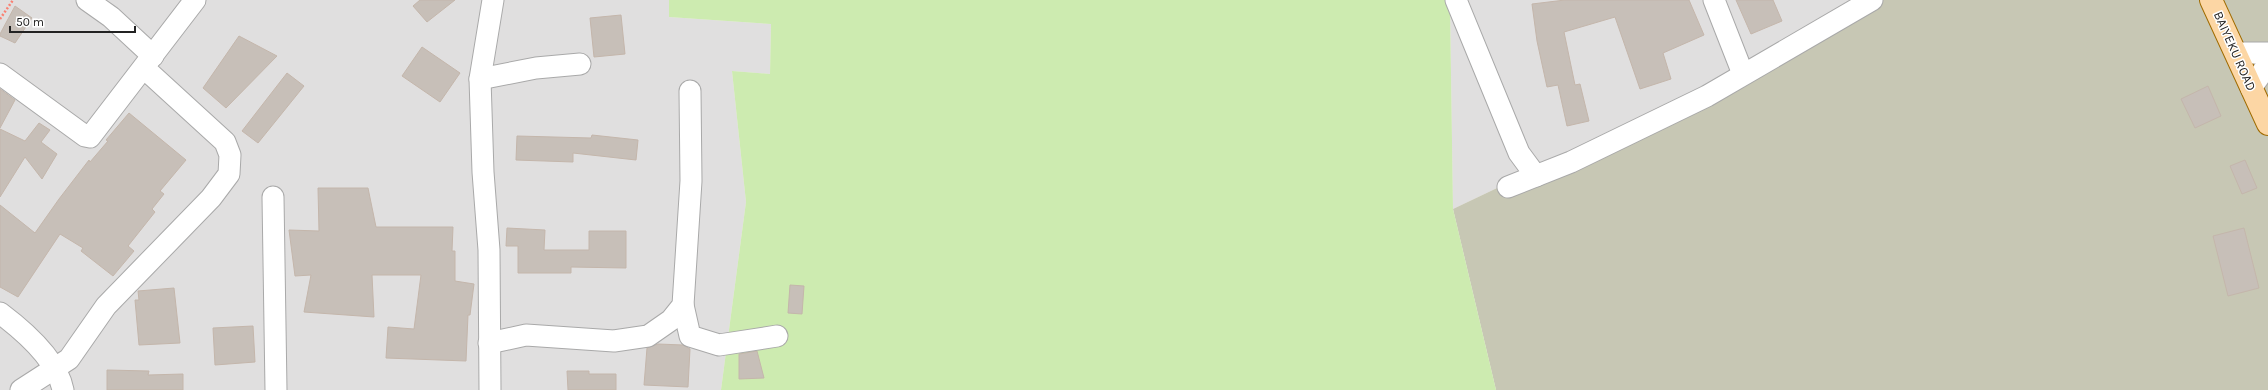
<svg xmlns="http://www.w3.org/2000/svg" width="2268" height="390" viewBox="0 0 2268 390" font-family="Karla,sans-serif">
	<rect width="100%" height="100%" fill="#f2efe9"/>
	<g fill="#e0dfdf">
		<path d="M0,0h669v17l102,7 -1,50 -38,-3 14,131 -25,188h-721z"/>
		<path d="M1448,0h418l-237,125 -176,84 -3,-203z"/>
	</g>
	<path fill="#c7c7b4" d="M1866,0h402v390h-772l-43,-181 176,-84z"/>
	<path fill="#cdebb0" d="M669,0h779l2,6 3,203 43,181h-775l25,-188 -14,-131 38,3 1,-50 -102,-7z"/>
	<g fill="#c7bfb8" stroke="#c4b6ab">
		<path d="M420,0h35l-28,22 -14,-16z"/>
		<path d="M1565,0h124l15,35 -41,18 8,26 -31,10 -25,-72 -51,15 11,53 5,-1 9,37 -22,5 -9,-41 -11,2 -10,-46 -5,-37z"/>
		<path d="M1736,0h37l9,21 -31,13z"/>
		<path d="M15,6l17,12 -17,25 -15,-7v-2z"/>
		<path d="M621,15l4,39 -31,3 -4,-39z"/>
		<path d="M239,36l38,20 -51,52 -23,-20z"/>
		<path d="M422,47l38,26 -20,29 -38,-26z"/>
		<path d="M287,73l17,13 -46,57 -16,-12z"/>
		<path d="M2208,86l13,30 -26,12 -14,-29z"/>
		<path d="M0,89l15,11 -15,28z"/>
		<path d="M129,113l57,47 -26,31 4,3 -12,15 3,3 -27,34 6,5 -21,25 -32,-25 2,-3 -23,-14 -42,63 -18,-10v-82l35,28 24,-34 30,-39 1,2 18,-21 -2,-1z"/>
		<path d="M39,123l11,7 -9,12 16,12 -15,25 -17,-22 -25,40v-68l25,12z"/>
		<path d="M592,135l46,5 -2,20 -63,-7v9l-57,-2 1,-24 74,2z"/>
		<path d="M2245,160l12,28 -15,6 -12,-28z"/>
		<path d="M318,188h50l8,39h77l-1,24h3v30l19,3 -4,31h-2l-2,46 -80,-3 2,-31 26,2 7,-54h-49l2,42 -70,-5 7,-37 -16,1 -6,-46 30,1z"/>
		<path d="M507,228l38,2 -1,20h45v-19h37v37l-55,-1v6h-53v-27h-12z"/>
		<path d="M2244,228l15,60 -31,8 -15,-60z"/>
		<path d="M790,285l14,1 -2,28 -14,-1z"/>
		<path d="M174,288l6,55 -41,2 -4,-45h4l-1,-9z"/>
		<path d="M253,326l2,36 -40,3 -2,-37z"/>
		<path d="M658,344l25,1 7,4 -2,38 -44,-2 3,-37z"/>
		<path d="M757,351l7,27 -25,1v-25z"/>
		<path d="M107,370l42,1 -1,4 35,-1v16h-76z"/>
		<path d="M567,371h22v3h27v16h-48z"/>
	</g>
	<g fill="none" stroke-linecap="round" stroke-linejoin="round">
		<defs>
			<g id="minor">
				<path d="M87,0l24,17 42,39"/>
				<path d="M1456,0l63,153 17,23"/>
				<path d="M1714,0l29,74"/>
				<path d="M2236,53h32"/>
				<path d="M0,74l85,62 5,1 105,-137"/>
				<path d="M480,79l56,-11 44,-4"/>
				<path d="M2251,88l17,-24"/>
				<path d="M1508,187l63,-25 136,-66 165,-96"/>
				<path d="M273,197l3,193"/>
				<path d="M683,305l7,31 29,9 58,-9"/>
				<path d="M0,313c24,18 57,46 63,77"/>
				<path d="M489,343l37,-8 88,6 34,-5 23,-16 12,-15 8,-124 -1,-90"/>
				<path d="M21,390l48,-31 37,-53 105,-108 18,-24 1,-19 -5,-13 -81,-74"/>
				<path d="M490,390l-1,-140 -6,-78 -3,-93 13,-79"/>
			</g>
			<path id="major" d="M2211,0l57,124"/>
		</defs>
		<use href="#minor" stroke="#a9a9a9" stroke-width="23"/>
		<use href="#major" stroke="#a06b00" stroke-width="24"/>
		<path stroke="#fa8072" stroke-width="2.5" stroke-dasharray="2 2" stroke-linecap="butt" d="M0,19l13,-19"/>
		<use href="#minor" stroke="#fff" stroke-width="21"/>
		<use href="#major" stroke="#fcd6a4" stroke-width="22"/>
	</g>
	<g text-anchor="middle" dominant-baseline="central" stroke-width="3" stroke-linejoin="round" paint-order="stroke">
		<g font-size="13" fill="#222" stroke="#fff">
			<text transform="translate(2235 51) rotate(66)">BAIYEKU ROAD</text>
		</g>
	</g>
	<path d="M10 26v6h125v-6" fill="none" stroke="#222222" stroke-width="2"/>
	<text x="16" y="26" font-size="12" fill="#222222" stroke="#ffffff" stroke-width="3" paint-order="stroke">50 m</text>
</svg>
